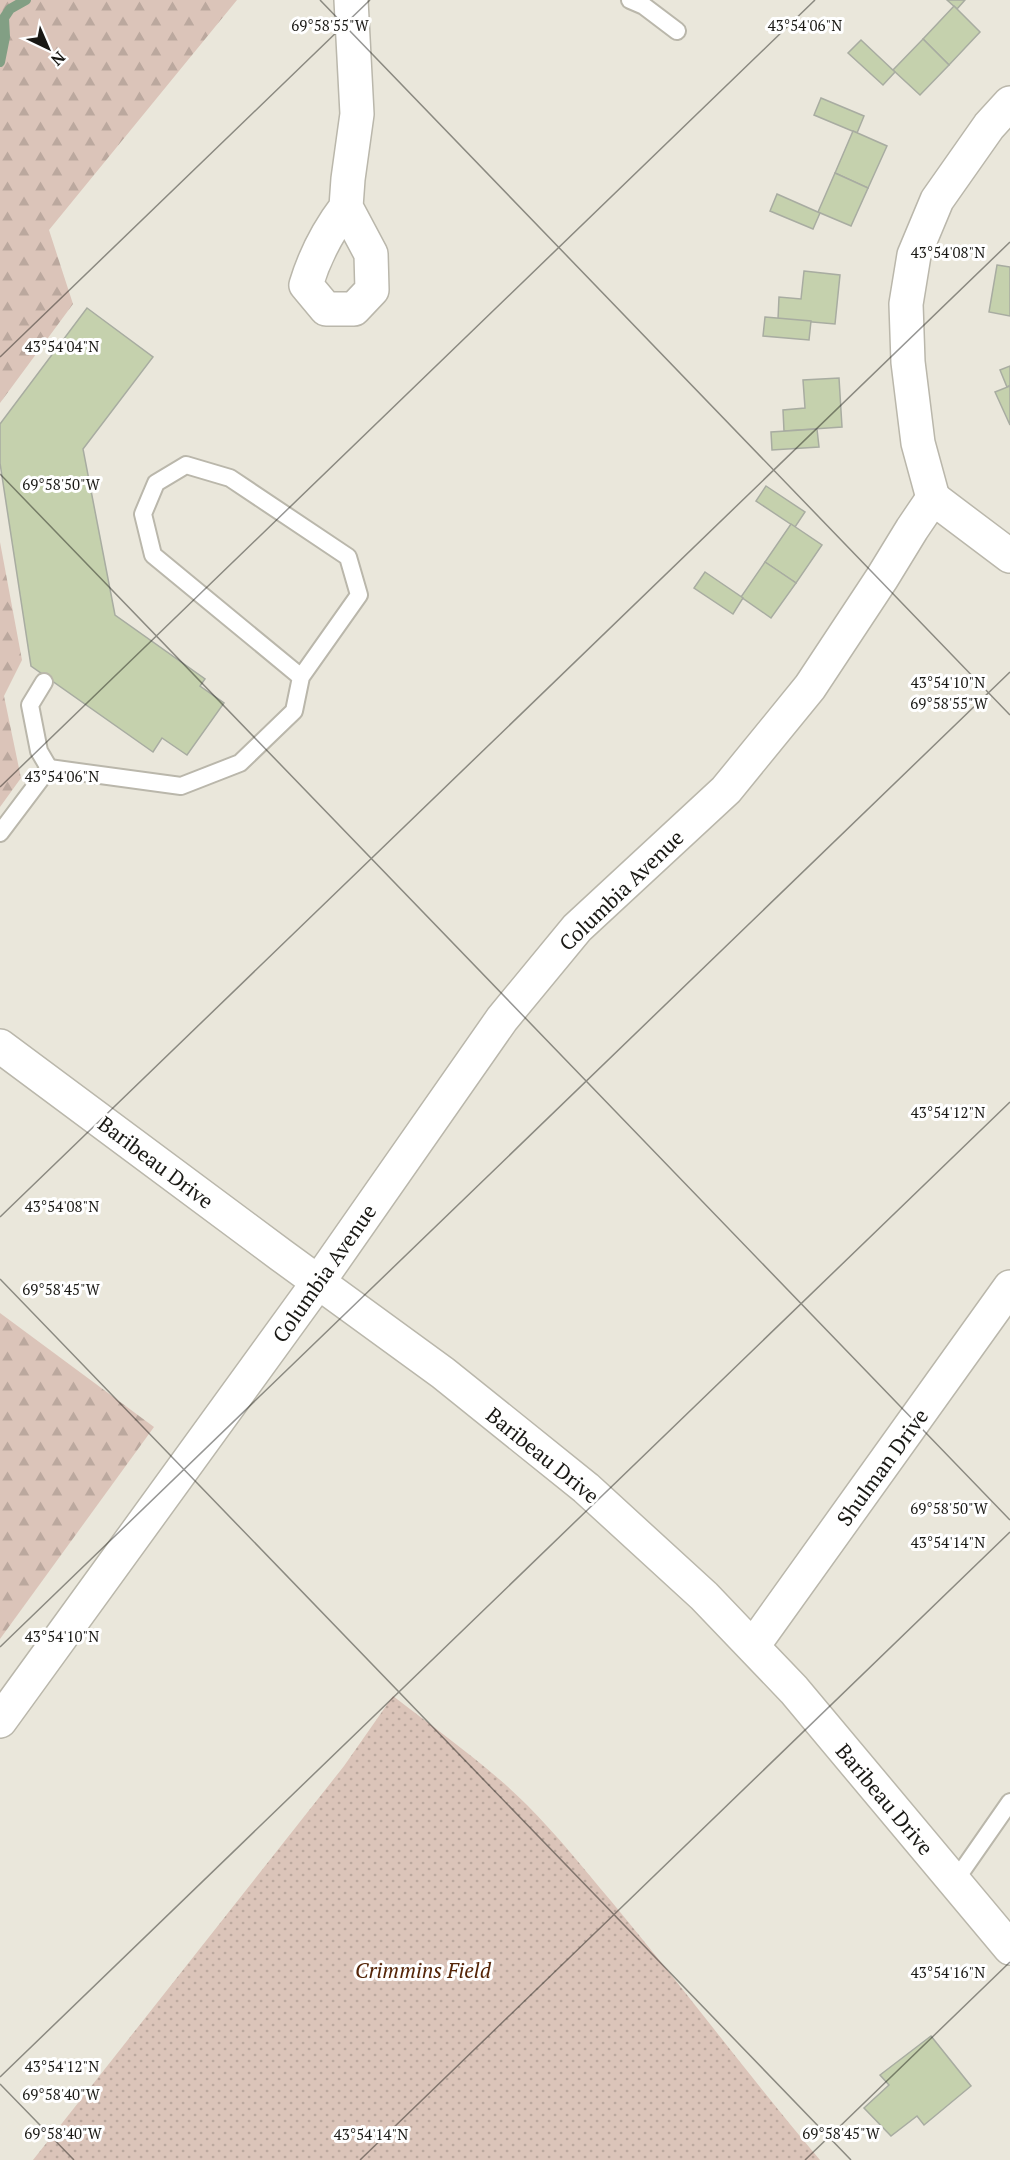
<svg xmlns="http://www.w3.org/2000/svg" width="1010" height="2160" viewBox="0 0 1010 2160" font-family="'PT Serif',serif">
	<defs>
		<pattern id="forest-firs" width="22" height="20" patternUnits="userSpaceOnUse" patternTransform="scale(1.5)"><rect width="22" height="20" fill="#dbc4b9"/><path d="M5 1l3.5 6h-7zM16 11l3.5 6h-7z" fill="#bba89e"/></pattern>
		<pattern id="park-dots" width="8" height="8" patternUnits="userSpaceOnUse" patternTransform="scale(1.5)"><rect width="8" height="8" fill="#dbc4b9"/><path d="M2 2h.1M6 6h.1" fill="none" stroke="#bba89e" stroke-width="1.8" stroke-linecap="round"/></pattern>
	</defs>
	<rect width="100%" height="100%" fill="#eae7db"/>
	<g fill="url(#forest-firs)">
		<path d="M0,0h237l-188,230 24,74 -73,99z"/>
		<path d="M0,542l22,118 -18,36 17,82 -21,29z"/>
		<path d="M0,1313l154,114 -154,212z"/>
	</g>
	<path fill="url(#park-dots)" d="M393,1696c45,35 94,69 134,109 30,30 57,64 84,96 71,85 137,174 209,259h-787l311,-394z"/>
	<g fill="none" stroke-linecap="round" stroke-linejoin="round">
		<path stroke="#829f84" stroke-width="10" d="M0,62l5,-25 -1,-19 6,-9 16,-9"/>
	</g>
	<g fill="#c5d1ad" stroke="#a8aca1" stroke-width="1.5">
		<path d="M947,0h18l-8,9z"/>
		<path d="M954,6l26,26 -31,33 -26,-26z"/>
		<path d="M923,39l26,26 -29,30 -27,-25z"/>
		<path d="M861,40l34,32 -12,13 -35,-32z"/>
		<path d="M821,98l43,18 -7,17 -43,-18z"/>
		<path d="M853,131l34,15 -19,42 -33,-15z"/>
		<path d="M835,173l33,15 -17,38 -33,-14z"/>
		<path d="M777,194l43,19 -7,16 -43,-18z"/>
		<path d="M997,265l13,2v49l-21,-4z"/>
		<path d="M804,271l36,4 -5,49 -57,-5 1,-22 22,2z"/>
		<path d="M87,308l66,49 -70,92 32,166 90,64 -5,7 24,17 -37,52 -25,-17 -9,14 -122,-86 -31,-203v-39z"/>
		<path d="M765,317l46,4 -2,19 -46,-4z"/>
		<path d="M1010,366v19l-3,2 -7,-17z"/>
		<path d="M839,378l3,49 -58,4 -1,-21 22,-2 -2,-28z"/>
		<path d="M1010,386v39l-15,-33z"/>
		<path d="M817,429l2,18 -47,3 -1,-18z"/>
		<path d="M766,486l39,26 -10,15 -39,-26z"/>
		<path d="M791,524l31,21 -26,38 -31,-21z"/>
		<path d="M765,562l31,21 -25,35 -30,-21z"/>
		<path d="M705,572l38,26 -10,16 -39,-26z"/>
		<path d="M931,2036l40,50 -47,39 -7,-9 -26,20 -27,-28 25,-23 -9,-10z"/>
	</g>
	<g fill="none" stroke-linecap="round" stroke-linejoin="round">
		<defs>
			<g id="lane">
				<path d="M630,0l14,6 33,25"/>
				<path d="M44,682l-14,23 9,46 10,17"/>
				<path d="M0,833l49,-65 132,18 59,-23 54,-52 7,-34 58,-82 -11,-38 -118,-79 -44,-13 -30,18 -13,31 10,41 148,122"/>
				<path d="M955,1881l55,-79"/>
			</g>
			<g id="street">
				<path d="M346,207c-19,25 -31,48 -40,78l20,24h28l18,-19 -1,-36 -25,-47 2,-28 9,-65 -6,-114"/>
				<path d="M933,498l-15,-55 -10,-81 -2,-58 8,-49 23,-55 52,-74 21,-23"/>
				<path d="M933,498l77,58"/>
				<path d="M753,1646l257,-359"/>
				<path d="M0,1721l319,-440 183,-262 75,-91 149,-138 84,-103 72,-109 30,-49 21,-31"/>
			</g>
			<path id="secondary" d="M0,1046l281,209 162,118 143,115 118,108 90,94 216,258"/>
		</defs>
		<use href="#lane" stroke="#bab7ab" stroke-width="20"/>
		<use href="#street" stroke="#bab7ab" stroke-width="36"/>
		<use href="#secondary" stroke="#bab7ab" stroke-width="36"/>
		<use href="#lane" stroke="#fff" stroke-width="16"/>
		<use href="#street" stroke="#fff" stroke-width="33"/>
		<use href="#secondary" stroke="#fff" stroke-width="33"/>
	</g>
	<path fill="none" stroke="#191814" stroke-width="1.5" stroke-opacity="0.45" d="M320,0l690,715M0,357l370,-357M0,474l1010,1046M0,787l815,-787M0,1217l1010,-975M0,1279l851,881M0,1647l1010,-975M0,2077l1010,-975M0,2084l74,76M360,2160l650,-628M805,2160l205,-198"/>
	<g text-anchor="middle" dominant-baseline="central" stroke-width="6" stroke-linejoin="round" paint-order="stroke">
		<g font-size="21" fill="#191814" stroke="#fff">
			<text transform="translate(621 890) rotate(-44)">Columbia Avenue</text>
			<text transform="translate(156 1162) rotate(37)">Baribeau Drive</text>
			<text transform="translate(324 1273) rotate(-55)">Columbia Avenue</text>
			<text transform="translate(543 1455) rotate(39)">Baribeau Drive</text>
			<text transform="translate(882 1467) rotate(-54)">Shulman Drive</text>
			<text transform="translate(885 1799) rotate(50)">Baribeau Drive</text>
		</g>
		<g font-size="21" font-style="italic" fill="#542508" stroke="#fff">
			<text x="423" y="1970">Crimmins Field</text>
		</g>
	</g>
	<g font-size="15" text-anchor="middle" fill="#191814" stroke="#fff" stroke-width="6" stroke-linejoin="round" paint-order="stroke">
		<text x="805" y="31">43°54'06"N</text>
		<text x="330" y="31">69°58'55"W</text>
		<text x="948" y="258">43°54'08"N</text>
		<text x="62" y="352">43°54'04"N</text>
		<text x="61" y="490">69°58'50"W</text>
		<text x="948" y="688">43°54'10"N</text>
		<text x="949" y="709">69°58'55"W</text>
		<text x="62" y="782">43°54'06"N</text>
		<text x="948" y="1118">43°54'12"N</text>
		<text x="62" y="1212">43°54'08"N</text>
		<text x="61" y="1295">69°58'45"W</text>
		<text x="949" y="1514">69°58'50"W</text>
		<text x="948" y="1548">43°54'14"N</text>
		<text x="62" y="1642">43°54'10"N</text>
		<text x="948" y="1978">43°54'16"N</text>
		<text x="62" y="2072">43°54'12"N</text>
		<text x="61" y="2100">69°58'40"W</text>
		<text x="63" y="2139">69°58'40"W</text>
		<text x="841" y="2139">69°58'45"W</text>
		<text x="371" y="2140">43°54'14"N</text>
	</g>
	<g transform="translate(48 48) rotate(136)" stroke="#ffffff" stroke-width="4.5" paint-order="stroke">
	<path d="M0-4.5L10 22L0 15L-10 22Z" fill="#191814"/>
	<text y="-9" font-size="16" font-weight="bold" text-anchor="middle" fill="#191814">N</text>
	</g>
</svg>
